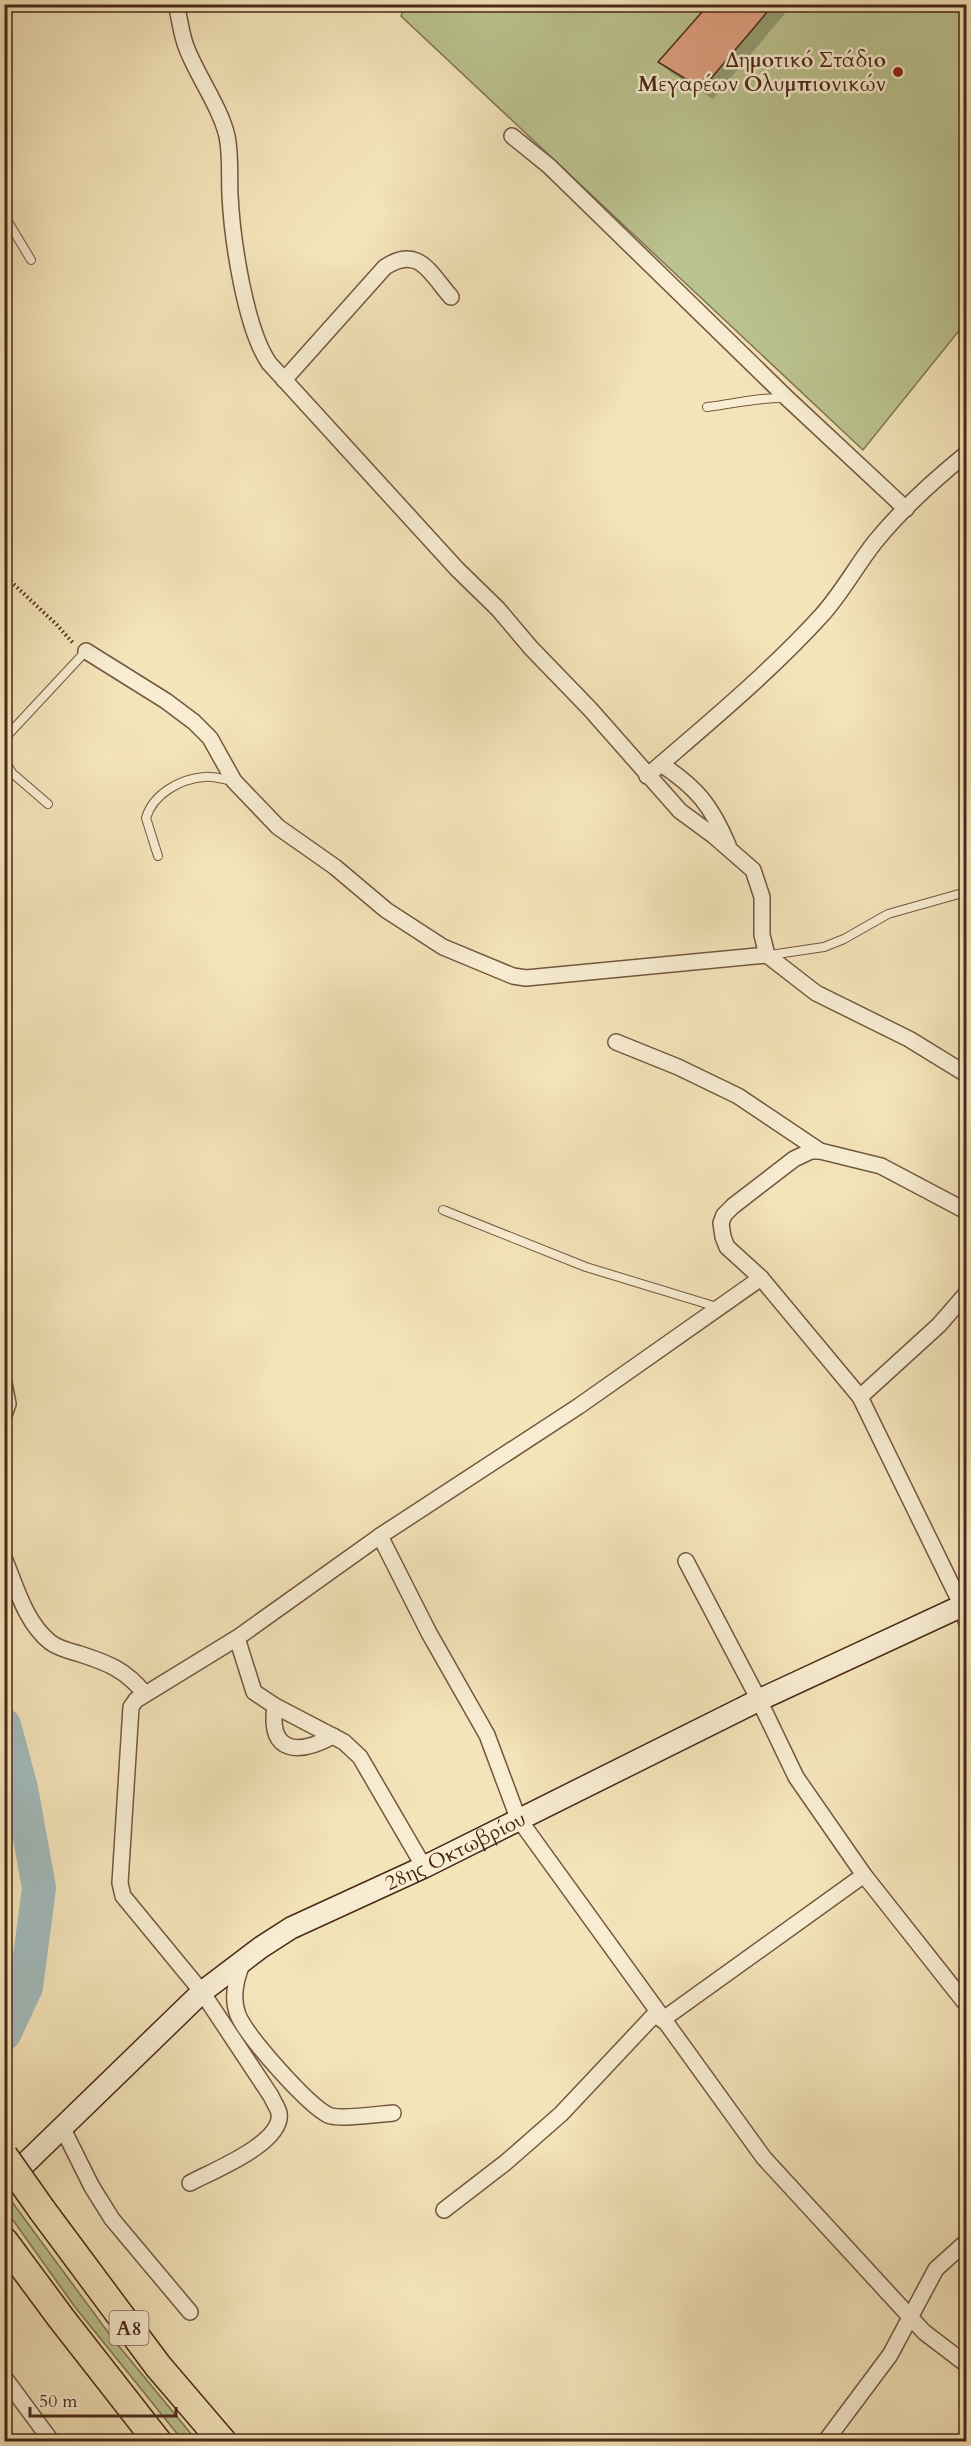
<svg xmlns="http://www.w3.org/2000/svg" width="971" height="2446" viewBox="0 0 971 2446" font-family="Cardo,serif">
	<rect width="100%" height="100%" fill="#f4e4ba"/>
	<filter id="stains"><feTurbulence type="fractalNoise" baseFrequency=".00333" numOctaves="4"/><feColorMatrix values="0 0 0 0 .2 0 0 0 0 .09 0 0 0 0 .02 0 0 0 .5 -.17"/></filter>
	<radialGradient id="worn" r=".72"><stop offset=".6" stop-color="#630" stop-opacity="0"/><stop offset="1" stop-color="#630" stop-opacity=".3"/></radialGradient>
	<g fill="#bbc490" stroke="#827654" stroke-width="1.5">
		<path d="M406,4l560,1v317l-103,128 -462,-434z"/>
		<path d="M4,2191l109,148 84,102h-14l-108,-134 -70,-98z"/>
	</g>
	<path fill="#0003" d="M711,4h82l-80,95 -43,-27 -10,-10z"/>
	<g fill="none" stroke-linecap="round" stroke-linejoin="round">
		<path stroke="#a2bbbc" stroke-width="34" d="M4,1725l17,63 18,100 -13,99 -22,47"/>
	</g>
	<path fill="#dfa080" stroke="#492818" stroke-width="1.5" d="M709,4h65l-72,85 -44,-27z"/>
	<g fill="none" stroke-linecap="round" stroke-linejoin="round">
		<defs>
			<g id="lane">
				<path d="M4,215l27,45"/>
				<path d="M707,407c26,-3 52,-10 78,-9"/>
				<path d="M4,739l82,-88"/>
				<path d="M4,759l8,14 36,31"/>
				<path d="M158,856l-12,-38c7,-24 34,-39 58,-41 9,-1 19,2 28,4"/>
				<path d="M770,955l54,-8 20,-8 44,-25 78,-22"/>
				<path d="M443,1210l143,57 131,40"/>
			</g>
			<g id="street">
				<path d="M176,4c4,15 5,31 11,45 11,28 33,58 40,87 4,20 2,39 3,59 2,43 15,133 39,168l188,206 41,40 33,39 59,61 90,102 34,25 39,34 9,27v38l5,20 49,38 93,46 57,35"/>
				<path d="M512,136l37,30 238,232 119,111"/>
				<path d="M284,380l101,-113c34,-22 45,6 66,30"/>
				<path d="M86,651l80,50 28,21 16,16 24,43 44,46 57,40 51,43 57,37 70,29 13,2 241,-23"/>
				<path d="M661,764c36,24 50,41 67,81"/>
				<path d="M647,776c59,-51 121,-102 174,-160 21,-23 35,-50 54,-74 26,-32 59,-62 91,-88"/>
				<path d="M616,1042l62,25 60,29 82,55"/>
				<path d="M966,1211l-85,-45 -61,-15h-9l-17,8 -61,47 -9,9 -3,8 2,14 4,10 34,31 99,119 102,209 4,15"/>
				<path d="M4,1383l4,21 -4,11"/>
				<path d="M860,1397l79,-72 27,-31"/>
				<path d="M380,1536l49,97 58,102 31,83 246,340 160,174 42,32"/>
				<path d="M4,1558c12,28 21,64 46,84 9,7 20,9 30,12 28,9 46,16 65,40"/>
				<path d="M686,1561l73,139 37,77 68,98 102,129"/>
				<path d="M237,1638l17,54 21,14 69,36 16,15 64,110"/>
				<path d="M275,1706c-7,48 24,49 58,30"/>
				<path d="M243,1962c-7,16 -12,35 -5,53 10,23 69,89 90,100 10,5 52,-1 65,-2"/>
				<path d="M662,2020l202,-145"/>
				<path d="M62,2127l30,60 20,32 78,93"/>
				<path d="M190,2183c22,-12 94,-40 89,-70 -1,-5 -6,-12 -8,-17l-69,-104 -79,-96 -3,-13 11,-176 5,-7 101,-62 143,-102 199,-130 182,-128"/>
				<path d="M444,2210l61,-47 56,-49 96,-102"/>
				<path d="M4,2377l48,65"/>
				<path d="M825,2442l65,-87 46,-86 30,-27"/>
			</g>
			<g id="secondary">
				<path id="s1" d="M4,2184l198,-192 58,-44 31,-20 133,-61 335,-167 207,-96"/>
			</g>
			<g id="highway">
				<path d="M42,2210l116,156 65,76"/>
				<path d="M4,2241l57,77 97,124"/>
			</g>
		</defs>
		<use href="#lane" stroke="#745740" stroke-width="10"/>
		<use href="#street" stroke="#745740" stroke-width="18"/>
		<use href="#secondary" stroke="#492818" stroke-width="24"/>
		<use href="#highway" stroke="#492818" stroke-width="30"/>
		<path stroke="#492818" stroke-width="4" stroke-dasharray="1.5 3" stroke-linecap="butt" d="M4,575l53,50 16,18"/>
		<use href="#lane" stroke="#f8edd2" stroke-width="8"/>
		<use href="#street" stroke="#f8edd2" stroke-width="15"/>
		<use href="#secondary" stroke="#f8edd2" stroke-width="21"/>
		<use href="#highway" stroke="#f4e4ba" stroke-width="27"/>
		<defs>
			<path id="highway-bridge" d="M4,2156l38,54"/>
		</defs>
		<use href="#highway-bridge" stroke="#492818" stroke-width="30" stroke-linecap="butt"/>
		<use href="#highway-bridge" stroke="#f4e4ba" stroke-width="27"/>
	</g>
	<circle fill="#8f2418" stroke="#f8edd2" stroke-width="2" cx="898" cy="72" r="6"/>
	<g text-anchor="middle" dominant-baseline="central" stroke-width="5" stroke-linejoin="round" paint-order="stroke">
		<rect fill="#f8edd2" stroke="#7e6350" stroke-width="1.5" x="109.5" y="2311" width="39" height="34" rx="4.5"/>
		<g font-size="20" font-weight="bold" fill="#492818">
			<text x="129" y="2328">Α8</text>
		</g>
		<g font-size="21" font-weight="bold" fill="#492818" stroke="#f8edd2" text-anchor="end">
			<text x="886" y="60">Δημοτικό Στάδιο<tspan x="886" dy="24">Μεγαρέων Ολυμπιονικών</tspan></text>
		</g>
		<g font-size="21" fill="#492818" stroke="#f8edd2">
			<text stroke="none"><textPath href="#s1" startOffset="567">28ης Οκτωβρίου</textPath></text>
		</g>
	</g>
	<rect width="971" height="2446" fill="none" stroke="#f4e4ba" stroke-width="24"/>
	<rect x="6" y="6" width="959" height="2434" fill="none" stroke="#492818" stroke-width="3"/>
	<rect x="12" y="12" width="947" height="2422" fill="none" stroke="#492818" stroke-width="1.5"/>
	<path d="M30 2407v9h146v-9" fill="none" stroke="#492818" stroke-width="3"/>
	<text x="39" y="2407" font-size="18" fill="#492818" stroke="#f8edd2" stroke-width="4.5" paint-order="stroke">50 m</text>
	<rect width="100%" height="100%" filter="url(#stains)"/>
	<rect width="100%" height="100%" fill="url(#worn)"/>
</svg>
